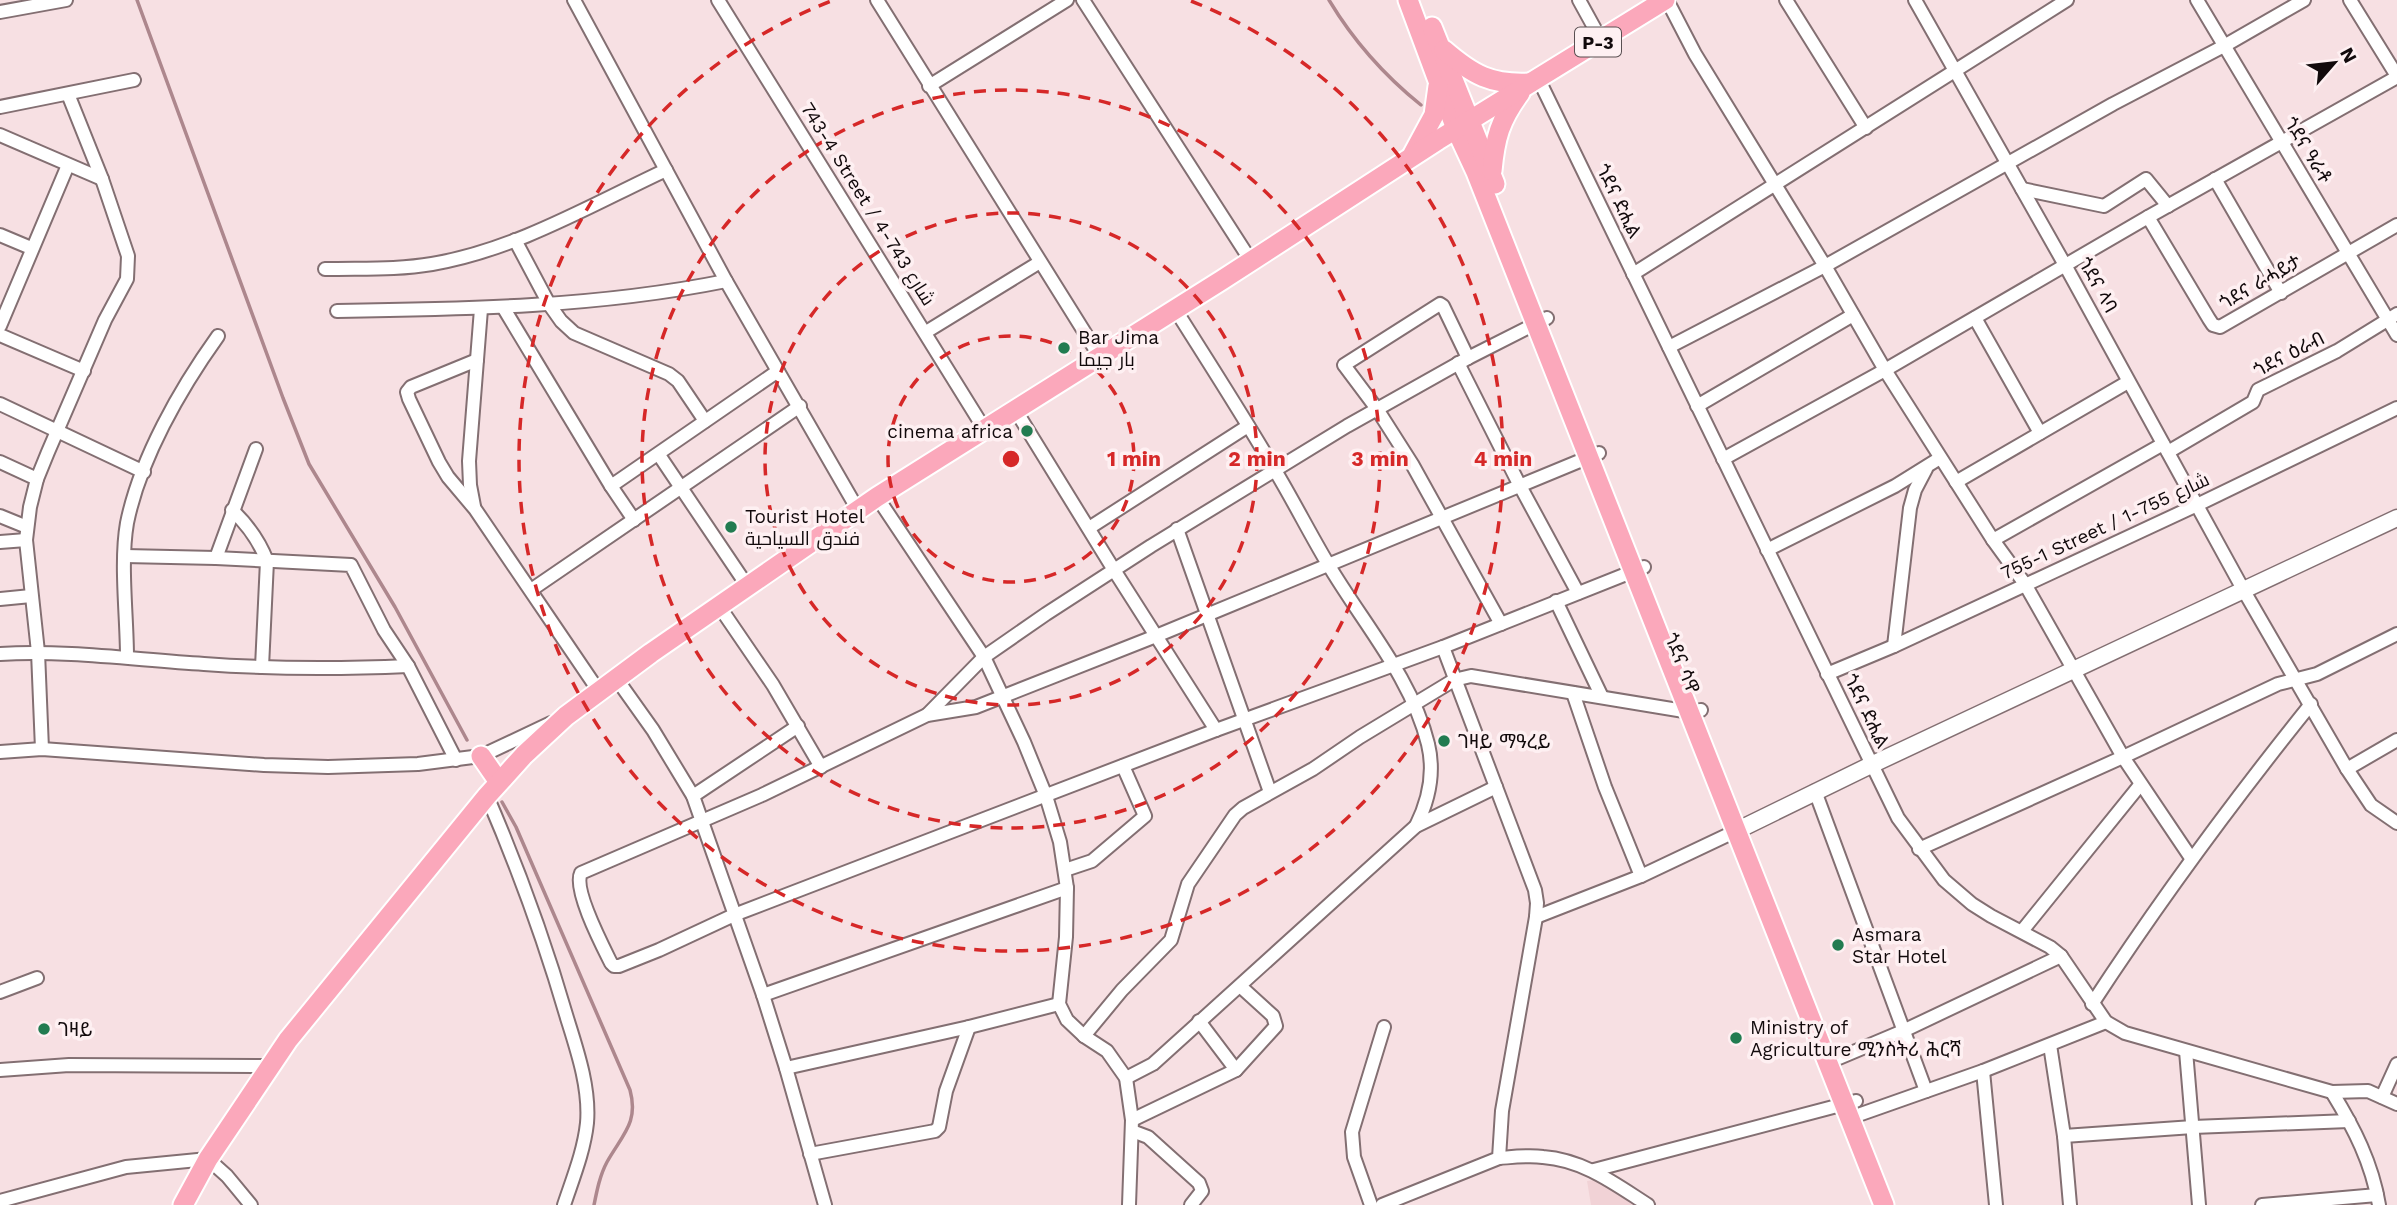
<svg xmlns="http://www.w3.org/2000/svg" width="2397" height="1205" viewBox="0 0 2397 1205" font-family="'Work Sans',Cairo,'Noto Sans Ethiopic',sans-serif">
	<rect width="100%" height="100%" fill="#f7e0e3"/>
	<path fill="#f1d2d6" d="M1600,1179l38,26h-47l-4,-24z"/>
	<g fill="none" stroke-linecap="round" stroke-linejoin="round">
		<g stroke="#ad878d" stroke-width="3.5">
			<path d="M137,0l146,398 26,66 86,143 72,133"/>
			<path d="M1329,0c24,40 56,76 92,105"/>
			<path d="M502,802l14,25 114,263c9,33 -8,45 -23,72 -7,13 -10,28 -13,43"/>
		</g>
		<defs>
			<g id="minor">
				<path d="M574,0l152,281 132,229"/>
				<path d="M718,0l267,430"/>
				<path d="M877,0l223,357"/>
				<path d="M1083,0l168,261"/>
				<path d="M1579,0l22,40"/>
				<path d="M1667,0l28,54 130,212 60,104 108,170 32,44 98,173 68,101"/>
				<path d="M1786,0l80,128"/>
				<path d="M1915,0l150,265 179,326 103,178 24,36 26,18"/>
				<path d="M2197,0l200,335"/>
				<path d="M2350,0l47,76"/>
				<path d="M0,12l66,-12"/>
				<path d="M1538,78l360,740 46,62 28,24 19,12 59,31 11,9 45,66 19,11 207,59 36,-1 29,13"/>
				<path d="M929,86l138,-86"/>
				<path d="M0,107l134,-27"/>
				<path d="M0,135l102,44"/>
				<path d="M2215,179l66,114"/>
				<path d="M2022,189l82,17 42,-27 22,27"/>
				<path d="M2148,217l61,102 4,6 7,2 177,-102"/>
				<path d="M0,235l31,13"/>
				<path d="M515,240l34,64 12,17 13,12 95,41 9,7 27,40"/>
				<path d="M325,269c36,-1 72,1 107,-5 83,-14 159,-59 234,-94"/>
				<path d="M1633,274l434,-274"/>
				<path d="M503,307l108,179"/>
				<path d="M1175,309c34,54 69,108 101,163 18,30 34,62 52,92 34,58 84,114 100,180 7,29 1,56 -12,82"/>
				<path d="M337,311c131,-2 260,-4 389,-30"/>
				<path d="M1975,318l65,115"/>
				<path d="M0,326l68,-161"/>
				<path d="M926,332l114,-70"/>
				<path d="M0,335l84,36"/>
				<path d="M1669,347l156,-81 288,-162 111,-58 80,-46"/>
				<path d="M1468,358l-25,-52 -3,-2 -96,61 33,44 35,55 89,160"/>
				<path d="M477,360l-66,27 -4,5 2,7 30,63 9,15 27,32 123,181"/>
				<path d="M1458,363l61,121 59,109"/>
				<path d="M0,404l144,68"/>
				<path d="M1697,406l156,-91"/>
				<path d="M1016,411l98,159 102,160"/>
				<path d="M2168,452l85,-50 5,-12 79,-39 60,-37"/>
				<path d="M1599,453l-443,183 -180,71 -49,8 -165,80 -181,78c-8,16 21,72 30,90l3,3h5l40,-16 75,-35 482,-185 227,-83 201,-80"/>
				<path d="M659,455l89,132"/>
				<path d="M1723,459l162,-89 263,-153 249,-140"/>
				<path d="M0,462l37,17"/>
				<path d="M1956,482l172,-100"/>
				<path d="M877,497l107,160 40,85 22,54 14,46 7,46 -1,49 -7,67 8,16 17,16 23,15 19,27 6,42 -3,85"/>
				<path d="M474,506l-4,-21 -1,-24 12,-152"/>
				<path d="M232,510c16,15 27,30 35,51l-5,106"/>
				<path d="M0,516l27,11"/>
				<path d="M634,520l-23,-34 167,-115"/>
				<path d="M1089,528l159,-102"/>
				<path d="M1177,529l93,263"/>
				<path d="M1993,540l170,-96"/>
				<path d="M0,542l26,-2"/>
				<path d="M1767,550l128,-64 45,-28"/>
				<path d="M125,556l91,2 135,7 33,65 24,36 48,94"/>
				<path d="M216,558l40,-109"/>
				<path d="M531,590l269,-184"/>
				<path d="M0,599l31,-3"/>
				<path d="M1556,601l46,96"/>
				<path d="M719,606l54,79 48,82"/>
				<path d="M1894,646l16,-138 5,-18 11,-21"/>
				<path d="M0,654c68,-4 136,6 204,10 68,5 136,5 204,2"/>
				<path d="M127,657c0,-41 -7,-94 0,-134 13,-64 53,-134 91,-187"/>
				<path d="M1827,674l67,-28 303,-141 200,-97"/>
				<path d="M616,678l37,52 40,66 70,199 23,73 39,137"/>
				<path d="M1573,693l32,94 36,89"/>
				<path d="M927,715l57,-58 62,-43 105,-68 196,-120 121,-68 79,-40"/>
				<path d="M42,749l-4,-97 -12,-112 4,-33 7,-28 11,-27 57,-132 22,-41 1,-23 -26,-77 -34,-85"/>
				<path d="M0,752l42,-3 222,16 64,2 90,-3 63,-8 70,-33"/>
				<path d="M2347,769l50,-29"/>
				<path d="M1815,791l111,300"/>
				<path d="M487,796c31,72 58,146 80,222 10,32 23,70 20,105 -3,28 -14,55 -23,82"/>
				<path d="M693,796l105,-70"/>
				<path d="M1919,849l204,-92 155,-73 39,-10 80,-40"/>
				<path d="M1065,870l27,-9 53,-45 -22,-50"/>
				<path d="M1536,917l105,-41 95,-45"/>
				<path d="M2022,931l118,-146"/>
				<path d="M0,992l37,-14"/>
				<path d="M763,995l304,-107"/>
				<path d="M2092,1004c68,-104 141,-203 219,-300"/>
				<path d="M1199,1021l37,49"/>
				<path d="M1084,1036l38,-46 49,-50 17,-56 47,-69 8,-7 70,-39 47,-32 94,-57 17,-4 219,36 11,-2"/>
				<path d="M2050,1045l14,91 6,69"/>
				<path d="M2186,1051l13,154"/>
				<path d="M1839,1058l64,-27 158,-75"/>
				<path d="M786,1068l183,-41 90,-23"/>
				<path d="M0,1070l69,-5 200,1"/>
				<path d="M1983,1071l13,134"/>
				<path d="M1126,1078l27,-14 263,-238 80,-39"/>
				<path d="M2332,1092c22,36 40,71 47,113"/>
				<path d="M2382,1097l15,-33"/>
				<path d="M1861,1114l122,-43 123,-49"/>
				<path d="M1132,1120l104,-50 40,-44 -3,-10 -33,-30"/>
				<path d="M1132,1131l16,6 51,46 3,8 -11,14"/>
				<path d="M2064,1136l129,-9 156,-6"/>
				<path d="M810,1154l125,-23 4,-4 7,-36 23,-64"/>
				<path d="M1499,1158c14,-1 30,-3 44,-1 41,3 72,27 105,48"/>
				<path d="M1594,1170l262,-69"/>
				<path d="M0,1201l126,-34 82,-8 19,17 24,29"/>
				<path d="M1371,1205l-17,-48 -2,-25 32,-105"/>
				<path d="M1382,1205l117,-47 3,-47 34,-194 1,-14 -2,-13 -92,-243"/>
				<path d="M2262,1205l115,-10"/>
			</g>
			<path id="tertiary" d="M1736,831l135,-66 526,-247"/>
			<g id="primary">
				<path d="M1408,0l48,129 20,43 408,1033"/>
				<path d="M1432,27l63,157"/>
				<path d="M1444,50c29,25 47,35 86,33"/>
				<path d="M1413,154l21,-39 4,-29"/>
				<path d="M1492,171c3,-33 8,-51 28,-78"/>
				<path d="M481,756l18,26"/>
				<path d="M183,1205l25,-46 80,-119 199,-244 37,-41 42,-39 85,-63 226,-156 345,-217 216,-140 227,-140"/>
			</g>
		</defs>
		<use href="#minor" stroke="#836f72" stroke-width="16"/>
		<use href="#tertiary" stroke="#836f72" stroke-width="19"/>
		<use href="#primary" stroke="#fff" stroke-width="23"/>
		<use href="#minor" stroke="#fff" stroke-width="12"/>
		<use href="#tertiary" stroke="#fff" stroke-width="16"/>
		<use href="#primary" stroke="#fba8bb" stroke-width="19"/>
	</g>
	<g fill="none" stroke="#d62828" stroke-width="3.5" stroke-dasharray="12 9">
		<circle cx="1011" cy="459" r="123"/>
		<circle cx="1011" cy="459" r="246"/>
		<circle cx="1011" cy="459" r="369"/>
		<path d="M1191 1A492 492 0 1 1 831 1"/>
	</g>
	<g fill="#227c51" stroke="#fef0f2" stroke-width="2.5">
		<circle cx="1064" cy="348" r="7"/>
		<circle cx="1027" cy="431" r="7"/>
		<circle cx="731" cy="527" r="7"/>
		<circle cx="1444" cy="741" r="7"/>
		<circle cx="1838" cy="945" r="7"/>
		<circle cx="44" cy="1029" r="7"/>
		<circle cx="1736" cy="1038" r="7"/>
	</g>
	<g text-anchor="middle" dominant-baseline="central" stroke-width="7" stroke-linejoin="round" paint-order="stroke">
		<rect fill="#fef0f2" stroke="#594f51" stroke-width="2" x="1575" y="27.5" width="46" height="29" rx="5"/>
		<g font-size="18" font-weight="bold" fill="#120a0c">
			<text x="1598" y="42">P-3</text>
		</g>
		<g font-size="19" fill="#120a0c" stroke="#fef0f2">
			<text transform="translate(2308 150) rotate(59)">ጎደና ዓራቶ</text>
			<text transform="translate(1619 201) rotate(64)">ጎደና ድሒል</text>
			<text transform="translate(868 204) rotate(58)">743-4 Street / شارع 743-4</text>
			<text transform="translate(2260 282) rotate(-30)">ጎደና ራሓይታ</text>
			<text transform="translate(2098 285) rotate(61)">ጎደና ላባ</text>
			<text transform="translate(2289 354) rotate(-27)">ጎደና ዕራብ</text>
			<text transform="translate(2105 526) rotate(-25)">755-1 Street / شارع 755-1</text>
			<text transform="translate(1682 663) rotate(68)">ጎደና ሳዋ</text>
			<text transform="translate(1867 711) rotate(64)">ጎደና ድሒል</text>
		</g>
		<g font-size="19" fill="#120a0c" stroke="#fef0f2" text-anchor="start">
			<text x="1078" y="337">Bar Jima<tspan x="1078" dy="22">بار جيما</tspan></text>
			<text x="1013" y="431" text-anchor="end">cinema africa</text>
			<text x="745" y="516">Tourist Hotel<tspan x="745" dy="22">فندق السياحية</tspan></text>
			<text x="1458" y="741">ገዛይ ማዓረይ</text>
			<text x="1852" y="934">Asmara<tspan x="1852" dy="22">Star Hotel</tspan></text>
			<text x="1750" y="1027">Ministry of<tspan x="1750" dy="22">Agriculture ሚንስትሪ ሕርሻ</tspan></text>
			<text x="58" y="1029">ገዛይ</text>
		</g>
	</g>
	<circle cx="1011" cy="459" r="10" fill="#d62828" stroke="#fef0f2" stroke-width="3.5"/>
	<g font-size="21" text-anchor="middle" font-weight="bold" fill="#d62828" stroke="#fef0f2" stroke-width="7" stroke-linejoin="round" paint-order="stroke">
		<text x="1134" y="466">1 min</text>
		<text x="1257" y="466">2 min</text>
		<text x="1380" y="466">3 min</text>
		<text x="1503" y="466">4 min</text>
	</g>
	<g transform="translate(2334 63) rotate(62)" stroke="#fef0f2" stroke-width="5" paint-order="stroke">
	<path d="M0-5L12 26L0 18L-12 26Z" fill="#120a0c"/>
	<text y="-10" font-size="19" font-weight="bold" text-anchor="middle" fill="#120a0c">N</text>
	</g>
</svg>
